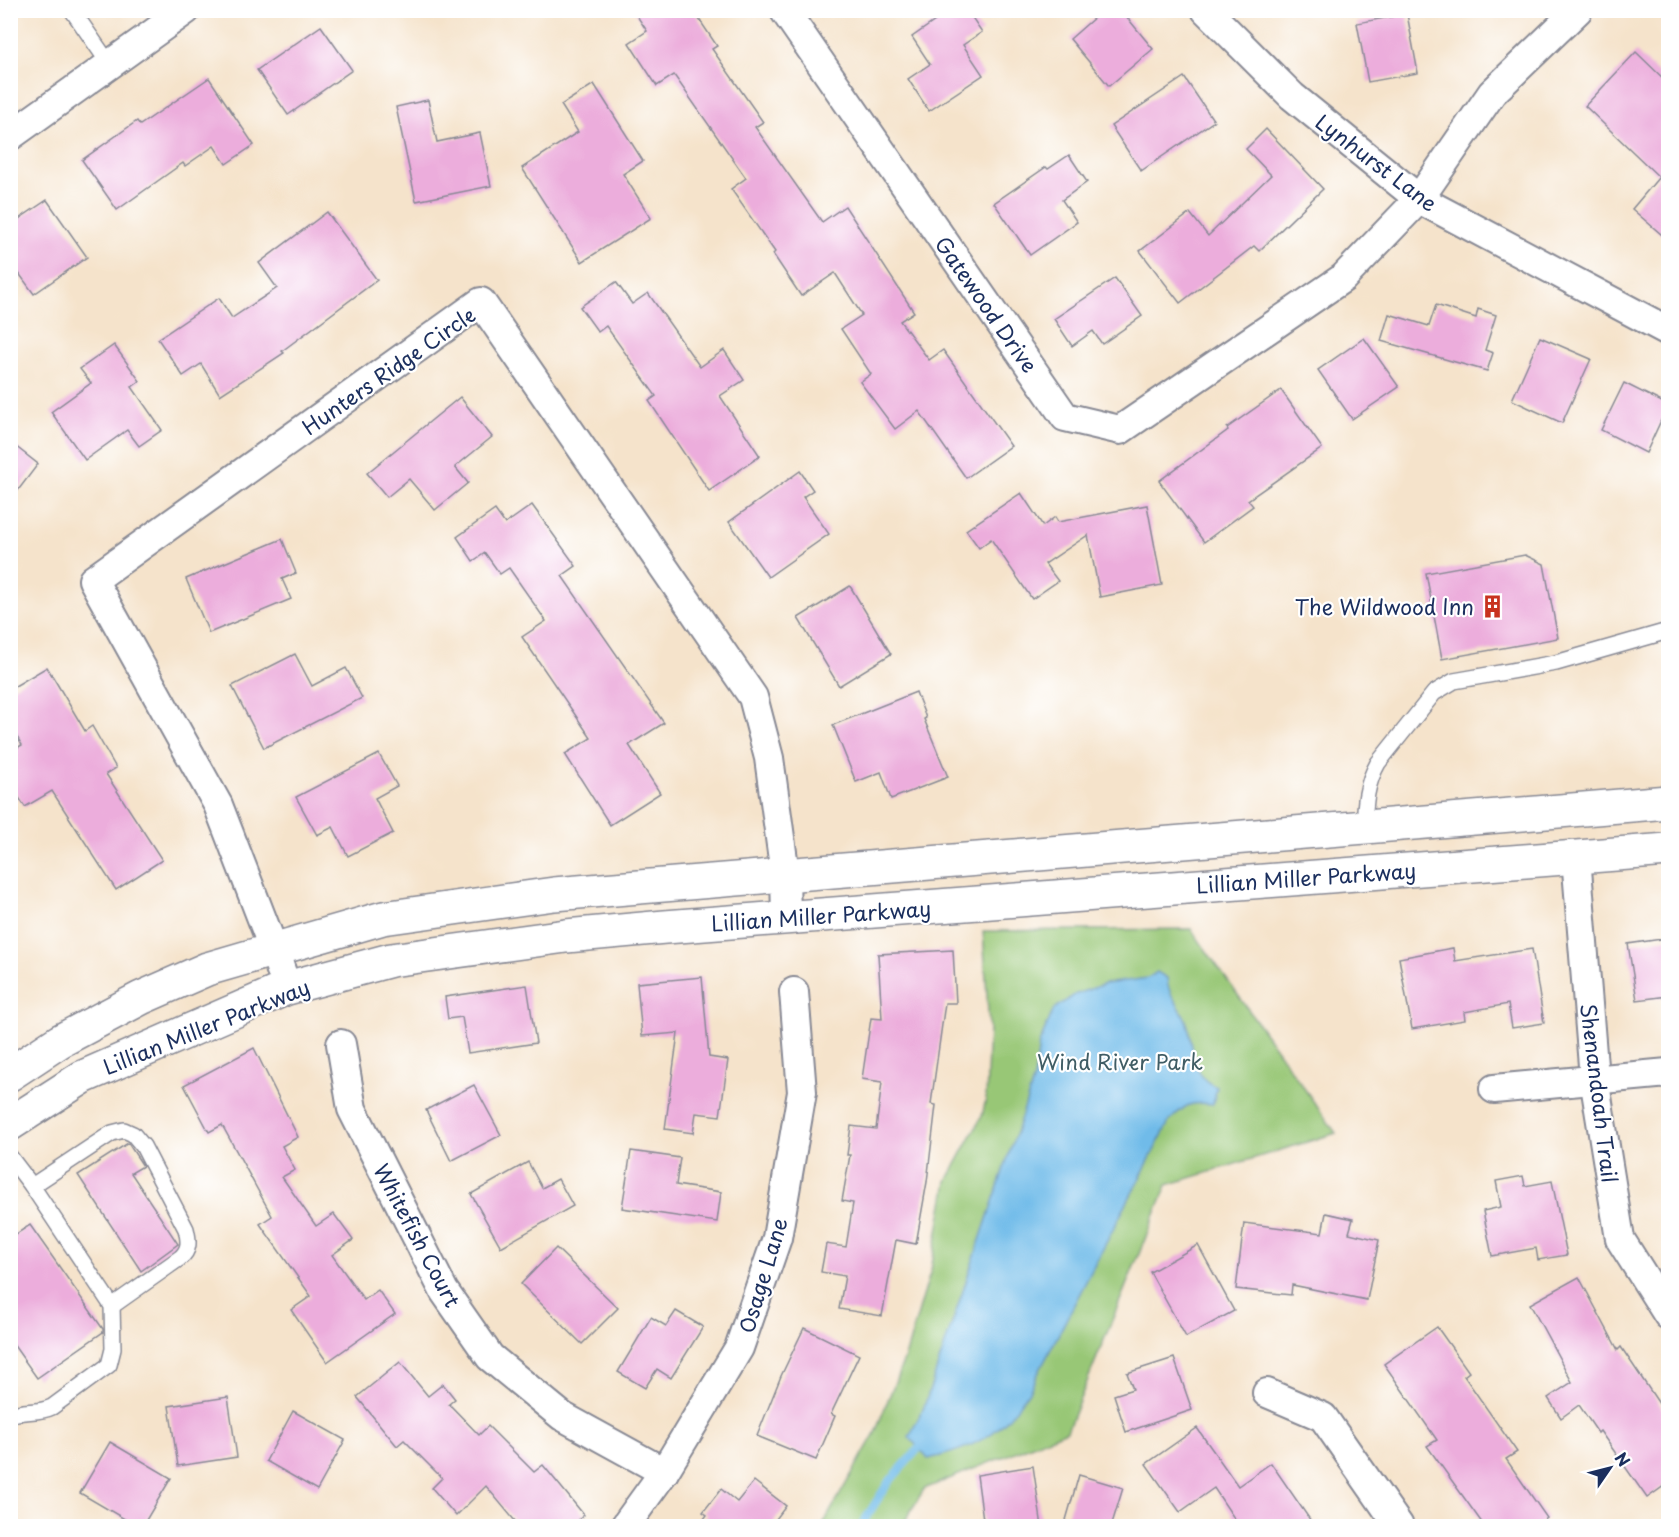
<svg xmlns="http://www.w3.org/2000/svg" width="1679" height="1537" viewBox="0 0 1679 1537" font-family="'Playpen Sans',sans-serif">
	<rect width="100%" height="100%" fill="#fff"/>
	<filter id="ink" filterUnits="userSpaceOnUse"><feTurbulence type="fractalNoise" baseFrequency=".0167" numOctaves="2"/><feDisplacementMap in="SourceGraphic" scale="12" xChannelSelector="R" yChannelSelector="G"/><feConvolveMatrix kernelMatrix="1 2 1 2 8 2 1 2 1" color-interpolation-filters="sRGB"/></filter>
	<filter id="wash" filterUnits="userSpaceOnUse"><feTurbulence type="fractalNoise" baseFrequency=".008" numOctaves="4" result="noise"/><feDisplacementMap in="SourceGraphic" scale="24" xChannelSelector="R" yChannelSelector="G"/><feGaussianBlur stdDeviation="1.35" result="paint"/><feColorMatrix in="noise" values="0 0 0 0 0 0 0 0 0 0 0 0 0 0 0 0 0 1.4 0 .05"/><feComposite in="paint" operator="in"/></filter>
	<g filter="url(#wash)">
		<rect width="100%" height="100%" fill="#f5e3cb"/>
		<path fill="#98c776" stroke="#5a7b6a" stroke-width="1.5" d="M1191,929l145,204 -169,52 -100,246 -143,58 -22,37h-80l53,-93 31,-79 25,-84 16,-89 35,-65 4,-17 3,-71 -6,-97z"/>
		<path fill="#70bbe9" stroke="#4675a4" stroke-width="1.5" d="M1157,972l10,6c0,18 15,28 20,45 5,16 5,36 13,50 4,8 10,11 17,14l-4,17c-23,-3 -29,1 -44,18l-140,269c-7,10 -15,22 -24,31 -21,21 -49,31 -77,37l-19,-22 15,-30 110,-328 5,-35 15,-35 22,-15 29,-10 43,-6z"/>
		<g fill="none" stroke-linecap="round" stroke-linejoin="round">
			<path stroke="#70bbe9" stroke-width="8" d="M861,1526l27,-43 30,-34"/>
		</g>
		<g id="blocks">
			<g fill="#ecaddc">
				<path d="M633,10h60l24,36 -5,3 51,73 -8,5 67,95 23,-16 69,106 -14,9 29,39 14,-10 68,96 -45,32 -47,-67 -24,18 -35,-47 11,-8 -30,-45 21,-14 -27,-42 -34,23 -28,-42 2,-2 -44,-63 15,-11 -72,-103 -17,11 -28,-43 18,-12z"/>
				<path d="M951,10h16l15,22 -19,13 20,30 -54,36 -21,-32 22,-15 -18,-27z"/>
				<path d="M1103,10h18l32,39 -44,37 -39,-47z"/>
				<path d="M1407,14l11,59 -50,9 -11,-59z"/>
				<path d="M321,26l31,44 -64,45 -31,-45z"/>
				<path d="M1636,52l32,31v157l-36,-31 27,-32 -74,-71z"/>
				<path d="M1184,77l30,44 -73,50 -30,-45z"/>
				<path d="M209,78l45,67 -28,19 -12,-18 -29,20 -2,-3 -66,47 -35,-50 55,-39 3,4z"/>
				<path d="M594,84l49,77 -20,13 28,44 -69,44 -60,-94 56,-36 -17,-27z"/>
				<path d="M428,100l9,42 43,-9 11,53 -75,15 -20,-94z"/>
				<path d="M1266,129l57,60 -64,62 -5,-5 -74,57 -40,-52 50,-38 18,23 63,-61 -25,-26z"/>
				<path d="M1069,155l18,27 -25,18 15,22 -47,33 -36,-52 52,-36 2,2z"/>
				<path d="M47,200l40,57 -53,37 -24,-33v-36z"/>
				<path d="M327,212l50,68 -95,71 2,2 -64,42 -19,-31 -18,12 -25,-37 61,-41 13,20 45,-30 -18,-25z"/>
				<path d="M1115,278l27,38 -40,28 -9,-13 -21,15 -18,-27z"/>
				<path d="M616,282l16,22 16,-11 52,74 24,-17 20,30 -24,16 40,60 -51,35 -60,-90 7,-5 -50,-70 -8,6 -18,-25z"/>
				<path d="M1436,305l40,13 2,-9 18,6 -11,35 8,3 -6,18 -106,-30 8,-27 40,12z"/>
				<path d="M1540,337l51,22 -29,64 -50,-23z"/>
				<path d="M1364,338l35,49 -47,32 -34,-49z"/>
				<path d="M114,345l26,36 -8,6 30,43 -23,16 -12,-16 -42,30 -34,-48 40,-29 -11,-14z"/>
				<path d="M1624,383l44,22 -22,48 -45,-23z"/>
				<path d="M1281,390l41,58 -74,52 5,6 -49,36 -45,-61 69,-51 -1,-2z"/>
				<path d="M460,397l32,40 -37,30 13,16 -33,27 -26,-31 -22,18 -20,-24z"/>
				<path d="M10,442l28,22 -28,37z"/>
				<path d="M800,471l13,19 -10,7 26,37 -61,43 -39,-55z"/>
				<path d="M1021,493l22,33 12,-9 3,5 89,-17 15,80 -62,12 -12,-62 -43,29 13,17 -26,18 -41,-60 -12,9 -13,-18z"/>
				<path d="M532,505l44,61 -14,10 102,147 -35,22 31,48 -50,32 -45,-71 26,-16 -69,-101 24,-16 -37,-53 -9,6 -15,-21 -12,8 -16,-24 38,-27 10,14z"/>
				<path d="M282,539l14,34 -14,6 9,20 -82,34 -23,-54z"/>
				<path d="M1525,555l19,9 14,74 -116,21 -16,-86z"/>
				<path d="M850,586l41,68 -52,32 -41,-68z"/>
				<path d="M295,654l17,32 34,-18 16,30 -98,50 -32,-62z"/>
				<path d="M47,667l38,64 7,-5 24,42 -10,6 56,86 -46,30 -64,-99 -27,16 -15,-23v-32l12,-7 -12,-19v-37z"/>
				<path d="M916,692l10,26 -2,1 24,58 -57,22 -10,-27 -25,10 -23,-57z"/>
				<path d="M379,754l18,32 -22,12 18,35 -45,23 -15,-29 -16,8 -21,-38z"/>
				<path d="M1668,938v58l-31,4 -9,-56z"/>
				<path d="M1453,948l2,13 77,-12 12,74 -32,5 -4,-24 -44,8 1,8 -53,9 -13,-71z"/>
				<path d="M953,950l3,53h-11l-14,101 5,1 -9,77 -11,62 -20,-4 -14,76 -43,-7 6,-33 -24,-4 5,-28 20,3 7,-44 -11,-2 8,-46h-3l4,-29 25,3 6,-47 -20,-3 9,-61 11,1 -4,-65z"/>
				<path d="M702,977l7,80 19,3 -8,56 -24,-3 -3,20 -28,-4 13,-96 -36,3 -5,-53z"/>
				<path d="M527,985l9,58 -68,10 -6,-36 -14,2 -3,-22z"/>
				<path d="M254,1048l44,89 -16,9 13,24 -13,7 34,49 18,-12 19,26 -21,15 32,45 14,-10 17,24 -68,48 -36,-52 20,-14 -51,-72 12,-8 -50,-91 -13,7 -25,-47z"/>
				<path d="M474,1085l27,50 -50,26 -25,-51z"/>
				<path d="M128,1143l15,23 -12,7 47,71 -37,27 -63,-96z"/>
				<path d="M631,1151l49,7 -4,27 45,7 -4,30 -95,-14z"/>
				<path d="M528,1162l14,26 16,-9 15,27 -72,41 -30,-53z"/>
				<path d="M1523,1176l2,10 27,-5 15,74 -29,5 -2,-12 -44,8 -9,-45 18,-4 -5,-26z"/>
				<path d="M1326,1213l27,6 -4,14 30,7 -12,60 -75,-15 -1,10 -55,-6 8,-66 78,10z"/>
				<path d="M30,1225l73,104v3l-66,46 -27,-38v-102z"/>
				<path d="M1198,1245l36,66 -48,26 -36,-65z"/>
				<path d="M556,1248l62,60 -36,36 -61,-60z"/>
				<path d="M1579,1277l39,73 3,-3 47,70v66l-21,15 -47,-67 -2,2 -19,-28 -18,13 -13,-20 24,-16 -42,-78z"/>
				<path d="M676,1311l27,16 -32,51 -14,-9 -12,19 -27,-16 33,-55 15,9z"/>
				<path d="M1437,1327l32,45 -5,4 53,76 -11,7 41,59 -12,9h-50l-58,-81 10,-6 -53,-76z"/>
				<path d="M804,1328l55,27 -28,59 4,2 -19,44 -59,-24 24,-60z"/>
				<path d="M1174,1358l18,52 -66,22 -12,-37 19,-6 -6,-16z"/>
				<path d="M400,1362l28,34 15,-12 12,15 -6,5 30,31 9,-9 46,46 9,-7 41,50 -14,12h-50l-34,-41 -30,30 -24,-28 10,-10 -38,-38 -7,6 -40,-49z"/>
				<path d="M228,1397l9,60 -59,9 -9,-60z"/>
				<path d="M293,1411l52,29 -28,50 -51,-29z"/>
				<path d="M1197,1428l41,58 33,-23 44,64h-75l-26,-39 -34,24 -34,-48z"/>
				<path d="M110,1442l61,36 -29,49h-4l-58,-34z"/>
				<path d="M1033,1466l9,61h-58l-7,-52z"/>
				<path d="M1079,1475l44,13 -12,39h-47z"/>
				<path d="M754,1481l32,25 -16,21h-72l9,-12 -4,-3 18,-23 16,13z"/>
			</g>
		</g>
	</g>
	<g filter="url(#ink)">
		<use href="#blocks" fill-opacity="0" stroke="#888994" stroke-width="1.5"/>
		<g fill="none" stroke-linecap="round" stroke-linejoin="round">
			<defs>
				<g id="service">
					<path d="M72,10l38,55"/>
					<path d="M1364,827c1,-23 2,-43 14,-64l56,-70 20,-12 102,-18 112,-32"/>
					<path d="M10,1157l22,29 80,120 1,43 -4,16 -57,42c-14,7 -28,2 -42,8"/>
					<path d="M32,1186l80,-53 12,-3 9,4 10,12 43,83c3,12 4,21 -6,29l-68,48"/>
				</g>
				<g id="minor">
					<path d="M784,10l281,407 55,13 223,-152 76,-79 73,-106 86,-83"/>
					<path d="M1206,10l86,86 127,103 249,132"/>
					<path d="M10,136l176,-126"/>
					<path d="M1576,857l18,221 26,161 48,76"/>
					<path d="M287,988l-13,-38 -56,-145 -125,-225 388,-278 272,395 16,61 16,116 1,43"/>
					<path d="M341,1044l11,65 92,182 46,66 72,59 102,56"/>
					<path d="M1494,1089l174,-16"/>
					<path d="M1267,1393l56,24 76,109"/>
					<path d="M625,1526l39,-54 75,-124 38,-110 25,-146 -8,-100"/>
				</g>
				<g id="secondary">
					<path d="M10,1074l50,-33 81,-43 66,-29 176,-51 171,-24 1114,-92"/>
					<path d="M10,1124l73,-47 204,-89 104,-28 175,-24 99,-9 1003,-77"/>
				</g>
			</defs>
			<use href="#service" stroke="#888994" stroke-width="18"/>
			<use href="#minor" stroke="#888994" stroke-width="32"/>
			<use href="#secondary" stroke="#888994" stroke-width="36"/>
			<use href="#service" stroke="#fff" stroke-width="15"/>
			<use href="#minor" stroke="#fff" stroke-width="28"/>
			<use href="#secondary" stroke="#fff" stroke-width="33"/>
		</g>
	</g>
	<defs>
		<symbol id="building-bare" viewBox="-9 -9 18 18"><path d="M-4-6H4V6H1V3H-1V6H-4ZM-2.5-4.3h1.7v1.8h-1.7ZM.8-4.3h1.7v1.8H.8ZM-2.5-1h1.7V.8h-1.7ZM.8-1h1.7V.8H.8Z" fill="#c8321e" stroke="#fff" stroke-width="2.5" paint-order="stroke"/></symbol>
	</defs>
	<g fill-rule="evenodd">
		<use href="#building-bare" x="1476" y="590" width="33" height="33"/>
	</g>
	<g text-anchor="middle" dominant-baseline="central" stroke-width="4.5" stroke-linejoin="round" paint-order="stroke">
		<g font-size="21" fill="#1b2f5e" stroke="#fff">
			<text transform="translate(1377 162) rotate(37)">Lynhurst Lane</text>
			<text transform="translate(987 304) rotate(55)">Gatewood Drive</text>
			<text transform="translate(388 370) rotate(-35)">Hunters Ridge Circle</text>
			<text transform="translate(1306 877) rotate(-4)">Lillian Miller Parkway</text>
			<text transform="translate(821 915) rotate(-4)">Lillian Miller Parkway</text>
			<text transform="translate(206 1026) rotate(-22)">Lillian Miller Parkway</text>
			<text transform="translate(1600 1093) rotate(83)">Shenandoah Trail</text>
			<text transform="translate(418 1235) rotate(62)">Whitefish Court</text>
			<text transform="translate(762 1275) rotate(-73)">Osage Lane</text>
		</g>
		<g font-size="21" fill="#1b2f5e" stroke="#fff" text-anchor="end">
			<text x="1474" y="606">The Wildwood Inn</text>
		</g>
		<g font-size="21" fill="#405d65" stroke="#fff">
			<text x="1120" y="1061">Wind River Park</text>
		</g>
	</g>
	<rect width="1679" height="1537" fill="none" stroke="#fff" stroke-width="36"/>
	<g transform="translate(1610 1468) rotate(55)" stroke="#ffffff" stroke-width="4.5" paint-order="stroke">
	<path d="M0-4.5L10 22L0 15L-10 22Z" fill="#1b2f5e"/>
	<text y="-9" font-size="16" font-weight="bold" text-anchor="middle" fill="#1b2f5e">N</text>
	</g>
</svg>
